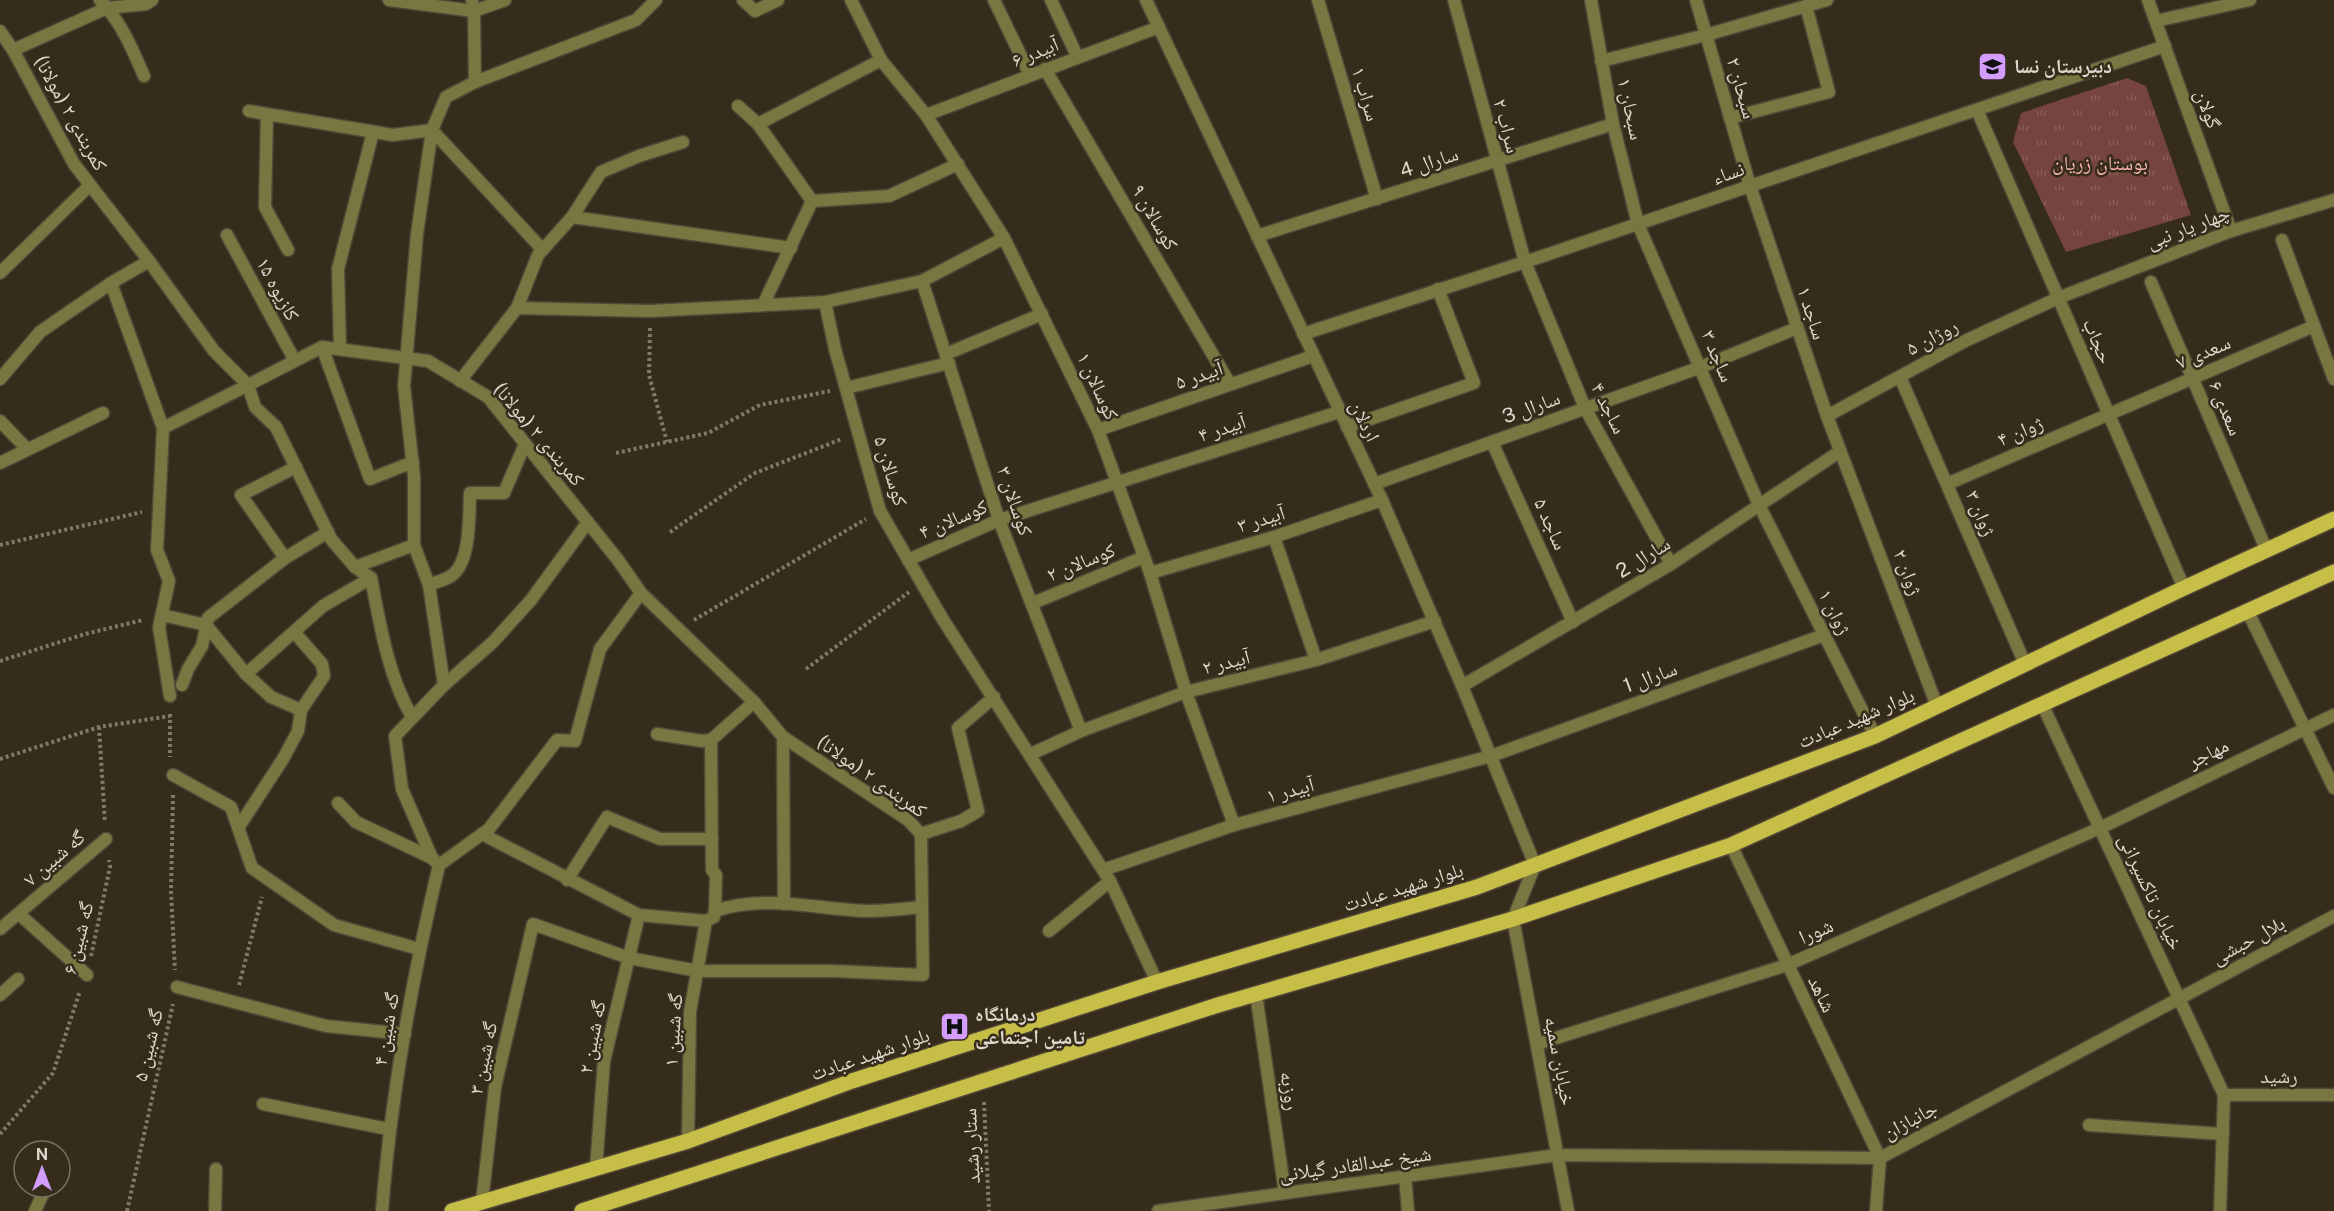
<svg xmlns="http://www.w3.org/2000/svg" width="2334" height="1211" viewBox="0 0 2334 1211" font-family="'Public Sans','Noto Naskh Arabic',sans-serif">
	<defs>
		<pattern id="park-tufts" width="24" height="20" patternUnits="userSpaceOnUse" patternTransform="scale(1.5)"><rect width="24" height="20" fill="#75443e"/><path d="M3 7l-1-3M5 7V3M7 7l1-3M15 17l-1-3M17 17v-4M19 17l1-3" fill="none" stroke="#885e59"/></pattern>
	</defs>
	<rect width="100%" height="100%" fill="#362c1b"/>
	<path fill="url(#park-tufts)" d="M2127,78l19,8 45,129 -125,37 -53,-110 8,-29z"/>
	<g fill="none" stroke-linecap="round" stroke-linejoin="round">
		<defs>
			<g id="service">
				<path d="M1601,61l105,-26"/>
				<path d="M1730,118l99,-26 -23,-86"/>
			</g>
			<g id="minor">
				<path d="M100,0c20,20 33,50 44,76"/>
				<path d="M389,0l85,11 31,-11"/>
				<path d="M472,0l2,11 1,71"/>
				<path d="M743,0l12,11 23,-11"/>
				<path d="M851,0l30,60 45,55 78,123 94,192 52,143 36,119 48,133"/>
				<path d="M994,0l36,75"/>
				<path d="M1051,0l26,56"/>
				<path d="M1318,0l59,199"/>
				<path d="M1454,0l71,262 60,146 86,156"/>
				<path d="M1591,0l22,124 25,100 121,281 116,231"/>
				<path d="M1696,0l54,186 77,230 110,290"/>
				<path d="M2148,0l83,231"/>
				<path d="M2156,21l94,-21"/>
				<path d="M1706,35l121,-35"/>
				<path d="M13,50l94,-42 39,-4 6,-4"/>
				<path d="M1045,69l185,315"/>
				<path d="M738,106l20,18 54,77"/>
				<path d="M1977,110l207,478"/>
				<path d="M249,111l144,24 39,-5 14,-33 29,-15 161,-62 20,-20"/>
				<path d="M267,114l-2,93 23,43"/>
				<path d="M926,115l233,-88"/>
				<path d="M758,124l123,-64"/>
				<path d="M432,130l110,119"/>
				<path d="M572,217l219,31"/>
				<path d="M227,235l68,126"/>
				<path d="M1257,236l356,-112"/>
				<path d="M2282,240l52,139"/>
				<path d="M0,273l89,-87"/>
				<path d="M922,281l77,239 82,211"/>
				<path d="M2151,282l115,267"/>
				<path d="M111,283l52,145 -6,122 12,31 -10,46 11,69"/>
				<path d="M825,302l10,47 45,162 62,107 168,263 47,101"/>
				<path d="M764,303l48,-102 77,-5 69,-32"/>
				<path d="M517,308l133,3 175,-9 97,-21 82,-43"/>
				<path d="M1303,334l222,-72 640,-216"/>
				<path d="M322,347l48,132 43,-17"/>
				<path d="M340,349l-2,-80 35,-137"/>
				<path d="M946,354l96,-40"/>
				<path d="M1900,377l125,287"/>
				<path d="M0,379l40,-47 71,-49 38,-22"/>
				<path d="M460,381l57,-73 21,-53 34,-38 29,-45 38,-16 44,-14"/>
				<path d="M846,388l103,-25"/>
				<path d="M1827,416l138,-75 93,-43"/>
				<path d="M0,421l27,28"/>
				<path d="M1347,427l127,-44 -36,-94"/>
				<path d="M163,428l85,-43 7,22 21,20 55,112 24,28 16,11c9,46 17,98 41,139"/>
				<path d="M1098,430l215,-74"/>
				<path d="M1492,442l81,180"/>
				<path d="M0,463l103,-50"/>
				<path d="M1374,484l327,-117 96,-39"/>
				<path d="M1947,484l367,-158"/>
				<path d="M1274,537l42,123"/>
				<path d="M285,558l-44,-63 55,-28"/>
				<path d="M908,560l91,-40 340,-108"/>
				<path d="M355,567l59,-22"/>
				<path d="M1150,573l124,-36 108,-37"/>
				<path d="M429,585l-15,-40v-69l-10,-90 13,-152 15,-104"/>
				<path d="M1033,603l111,-46"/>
				<path d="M2248,612l86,176"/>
				<path d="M162,615l44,10 40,49 25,23 30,13"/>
				<path d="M246,674l77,-68 48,-28"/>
				<path d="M182,685l6,-16 14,-23 6,-28 77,-60 43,-26"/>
				<path d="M444,685l-15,-100c7,-3 16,-5 22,-9 20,-13 18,-61 19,-83h34l21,-49"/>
				<path d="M1462,686l209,-122 168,-112"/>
				<path d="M657,734l45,7 9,-1"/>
				<path d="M783,737l1,167"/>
				<path d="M1031,754l50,-23 105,-39 130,-32 119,-39"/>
				<path d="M173,775l58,32 21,61 82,57 85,24"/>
				<path d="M338,803l18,19 76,36 7,7c-27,114 -48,229 -57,346"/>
				<path d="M238,828l45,-69 15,-28 3,-21 23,-34 -2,-12 -28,-32"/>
				<path d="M482,834l157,81 67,6 8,-4 1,-6c48,-17 102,-2 151,0 18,0 37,-2 55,-4"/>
				<path d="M1731,845l149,313 -4,53"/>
				<path d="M432,858l-30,-69 -7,-53 49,-51 49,-43 38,-42 57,-78"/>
				<path d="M439,865l50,-36 68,-89 18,1 25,-92 41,-56"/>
				<path d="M1103,870l131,-45 257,-69 333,-121"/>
				<path d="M567,880l40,-63 53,22h52"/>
				<path d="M715,911l1,-36 -4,-5 -1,-130 43,-38"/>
				<path d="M19,914l68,61"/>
				<path d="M0,929l106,-90"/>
				<path d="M1049,931l61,-50"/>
				<path d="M177,987l149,39 79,8"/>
				<path d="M1256,994l29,199"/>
				<path d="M0,995l18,-16"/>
				<path d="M1537,1044l250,-79 313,-137 234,-113"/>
				<path d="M2224,1095h110"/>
				<path d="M263,1104l125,25"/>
				<path d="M2089,1125l134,9"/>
				<path d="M688,1141l2,-129 16,-91"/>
				<path d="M596,1169l8,-108 35,-146"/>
				<path d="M1405,1176l3,35"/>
				<path d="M482,1202l13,-115 38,-163 96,34 69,13h135l90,4 -2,-141"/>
				<path d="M35,1211l11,-24"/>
				<path d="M215,1211l1,-42"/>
				<path d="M1158,1211l399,-56 323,3 454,-242"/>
			</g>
			<g id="tertiary">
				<path d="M1146,0l236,500 80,186 73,179 -22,54 55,292"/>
				<path d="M0,31l13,19 61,114 75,97 65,90 34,34 74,-38 106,14 60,36 130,163 23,33 113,109 29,35 125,83 13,14 40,-13 17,-10 -20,-83 36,-31"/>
				<path d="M2058,298l173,-67 103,-31"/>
				<path d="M2043,706l181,389 -4,116"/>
			</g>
			<g id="primary">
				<path d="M452,1211l236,-70 164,-60 305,-99 320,-95 398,-151 309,-148 150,-69"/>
				<path d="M582,1211l636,-206 295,-86 218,-74 603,-273"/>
			</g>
		</defs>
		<use href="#service" stroke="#514737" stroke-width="15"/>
		<use href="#minor" stroke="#514737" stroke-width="15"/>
		<use href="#tertiary" stroke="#514737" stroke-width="15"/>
		<use href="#primary" stroke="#514737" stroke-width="18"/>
		<g stroke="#82796b" stroke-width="4" stroke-dasharray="3 3" stroke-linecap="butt">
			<path d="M650,328l-1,47 18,67"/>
			<path d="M616,453l92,-20 52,-28 70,-14"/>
			<path d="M670,532l85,-59 87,-34"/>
			<path d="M0,545l142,-33"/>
			<path d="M694,620l172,-101"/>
			<path d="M0,661l85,-27 58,-14"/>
			<path d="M806,669l103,-77"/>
			<path d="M170,714v43"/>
			<path d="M99,727l6,96"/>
			<path d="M0,759l99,-32 71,-11"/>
			<path d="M173,795l-2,95 4,80"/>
			<path d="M91,956l19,-89 -1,-7"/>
			<path d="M239,985l23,-88"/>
			<path d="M984,1102l5,109"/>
			<path d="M0,1134l53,-61 27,-82"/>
			<path d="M127,1211l46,-207"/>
		</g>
		<use href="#service" stroke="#797641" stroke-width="12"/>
		<use href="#minor" stroke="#797641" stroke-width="12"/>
		<use href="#tertiary" stroke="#797641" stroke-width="12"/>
		<use href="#primary" stroke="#c6be47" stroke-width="15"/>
	</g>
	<defs>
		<symbol id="school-square" viewBox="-11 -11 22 22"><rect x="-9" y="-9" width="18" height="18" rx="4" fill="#d29dfd" stroke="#362c1b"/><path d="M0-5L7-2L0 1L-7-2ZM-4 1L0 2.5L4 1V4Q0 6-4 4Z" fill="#111"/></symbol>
		<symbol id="hospital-square" viewBox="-11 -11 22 22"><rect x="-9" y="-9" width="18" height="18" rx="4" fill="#d29dfd" stroke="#362c1b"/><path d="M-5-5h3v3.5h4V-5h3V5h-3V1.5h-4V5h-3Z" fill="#111"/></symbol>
	</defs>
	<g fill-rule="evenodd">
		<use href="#school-square" x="1976" y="50" width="33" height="33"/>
		<use href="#hospital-square" x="938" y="1010" width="33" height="33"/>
	</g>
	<g text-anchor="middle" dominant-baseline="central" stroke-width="5" stroke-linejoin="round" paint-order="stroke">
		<g font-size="20" fill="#ddd6cb" stroke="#362c1b">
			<text transform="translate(1035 52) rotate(-22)">آبیدر ۶</text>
			<text transform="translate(1742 88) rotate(74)">سبحان ۲</text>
			<text transform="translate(1366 94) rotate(73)">سراب ۱</text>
			<text transform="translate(1631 109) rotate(78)">سبحان ۱</text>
			<text transform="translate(2208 109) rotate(70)">گولان</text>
			<text transform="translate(71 113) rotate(61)">کمربندی ۲ (مولانا)</text>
			<text transform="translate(1507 126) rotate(75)">سراب ۲</text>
			<text transform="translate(1429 162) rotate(-18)">سارال 4</text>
			<text transform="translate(1728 173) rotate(-19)">نساء</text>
			<text transform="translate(1155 217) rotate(60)">کوسالان ۹</text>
			<text transform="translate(2188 227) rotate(-21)">چهار یار نبی</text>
			<text transform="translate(278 289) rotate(62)">کازیوه ۱۵</text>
			<text transform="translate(1812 313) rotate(72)">ساجد ۱</text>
			<text transform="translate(1932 337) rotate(-28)">روژان ۵</text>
			<text transform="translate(2098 341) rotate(67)">حجاب</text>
			<text transform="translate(2203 352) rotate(-23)">سعدی ۷</text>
			<text transform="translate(1718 356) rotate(67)">ساجد ۳</text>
			<text transform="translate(1199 375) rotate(-19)">آبیدر ۵</text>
			<text transform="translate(1098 386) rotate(65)">کوسالان ۱</text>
			<text transform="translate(1531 407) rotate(-20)">سارال 3</text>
			<text transform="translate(1609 408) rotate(63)">ساجد ۴</text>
			<text transform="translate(2226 408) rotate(67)">سعدی ۶</text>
			<text transform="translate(1365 421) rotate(64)">اردلان</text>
			<text transform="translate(1222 428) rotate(-18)">آبیدر ۴</text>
			<text transform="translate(2020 431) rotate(-23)">ژوان ۴</text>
			<text transform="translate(539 434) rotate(50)">کمربندی ۲ (مولانا)</text>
			<text transform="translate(891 471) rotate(73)">کوسالان ۵</text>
			<text transform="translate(1015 501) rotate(71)">کوسالان ۳</text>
			<text transform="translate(1981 513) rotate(67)">ژوان ۳</text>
			<text transform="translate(953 519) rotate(-23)">کوسالان ۴</text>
			<text transform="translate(1261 519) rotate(-17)">آبیدر ۳</text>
			<text transform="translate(1551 524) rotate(66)">ساجد ۵</text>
			<text transform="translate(1643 557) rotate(-32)">سارال 2</text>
			<text transform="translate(1081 562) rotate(-22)">کوسالان ۲</text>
			<text transform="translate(1908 572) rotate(69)">ژوان ۲</text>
			<text transform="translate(1835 612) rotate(63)">ژوان ۱</text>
			<text transform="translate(1226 662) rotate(-14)">آبیدر ۲</text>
			<text transform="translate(1650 677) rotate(-20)">سارال 1</text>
			<text transform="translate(1856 718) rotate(-23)">بلوار شهید عبادت</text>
			<text transform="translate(2208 753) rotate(-26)">مهاجر</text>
			<text transform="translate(872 776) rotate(35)">کمربندی ۲ (مولانا)</text>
			<text transform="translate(1290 790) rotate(-15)">آبیدر ۱</text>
			<text transform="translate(54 858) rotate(-41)">گه شبین ۷</text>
			<text transform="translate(1403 887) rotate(-17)">بلوار شهید عبادت</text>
			<text transform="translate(2151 892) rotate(65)">خیابان تاکسیرانی</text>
			<text transform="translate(1816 931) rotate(-24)">شورا</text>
			<text transform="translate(78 938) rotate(-76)">گه شبین ۶</text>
			<text transform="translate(2248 940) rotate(-28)">بلال حبشی</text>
			<text transform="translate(1822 994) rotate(64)">شاهد</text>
			<text transform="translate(386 1029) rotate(-80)">گه شبین ۴</text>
			<text transform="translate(673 1030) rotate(-86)">گه شبین ۱</text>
			<text transform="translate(592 1037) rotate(-79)">گه شبین ۲</text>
			<text transform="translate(148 1045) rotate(-77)">گه شبین ۵</text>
			<text transform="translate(870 1054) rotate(-19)">بلوار شهید عبادت</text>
			<text transform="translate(483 1058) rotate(-78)">گه شبین ۳</text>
			<text transform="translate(1560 1061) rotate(79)">خیابان سمیه</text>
			<text x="2279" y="1076">رشید</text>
			<text transform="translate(1290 1091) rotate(82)">روزبه</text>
			<text transform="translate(1910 1120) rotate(-28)">جانبازان</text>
			<text transform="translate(971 1146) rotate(-93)">ستار رشید</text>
			<text transform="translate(1355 1164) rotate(-8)">شیخ عبدالقادر گیلانی</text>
		</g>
		<g font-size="20" font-weight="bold" fill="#ddd6cb" stroke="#362c1b" text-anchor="start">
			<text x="2014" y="66">دبیرستان نسا</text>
			<text x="975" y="1014">درمانگاه<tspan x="975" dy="23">تامین اجتماعی</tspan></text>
		</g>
		<g font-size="20" fill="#f8b5ac" stroke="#362c1b">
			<text x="2100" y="163">بوستان زریان</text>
		</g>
	</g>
	<g transform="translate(42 1169)"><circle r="28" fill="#362c1b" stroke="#797061" stroke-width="1.5"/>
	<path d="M0-4.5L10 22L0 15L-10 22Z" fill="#d29dfd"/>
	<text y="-9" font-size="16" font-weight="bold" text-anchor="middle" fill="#ddd6cb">N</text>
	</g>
</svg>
